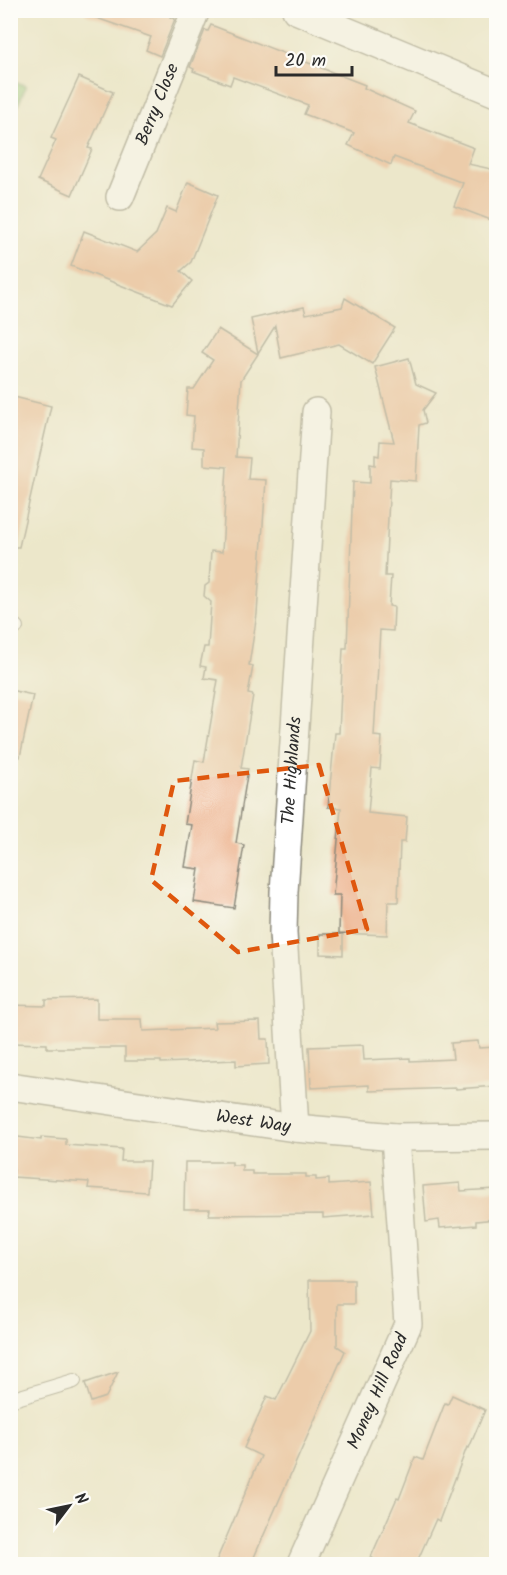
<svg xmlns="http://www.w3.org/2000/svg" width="507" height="1575" viewBox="0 0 507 1575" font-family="Kalam,sans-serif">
	<rect width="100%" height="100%" fill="#fdfcf7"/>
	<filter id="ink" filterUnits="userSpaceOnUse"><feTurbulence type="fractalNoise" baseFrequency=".0167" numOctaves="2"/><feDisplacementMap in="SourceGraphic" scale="12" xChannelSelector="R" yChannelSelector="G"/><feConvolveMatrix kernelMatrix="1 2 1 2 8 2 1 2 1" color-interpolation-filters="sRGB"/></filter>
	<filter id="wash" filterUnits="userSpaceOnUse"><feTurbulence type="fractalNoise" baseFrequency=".008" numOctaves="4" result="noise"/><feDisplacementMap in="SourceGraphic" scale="24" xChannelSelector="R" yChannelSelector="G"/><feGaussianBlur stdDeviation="1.35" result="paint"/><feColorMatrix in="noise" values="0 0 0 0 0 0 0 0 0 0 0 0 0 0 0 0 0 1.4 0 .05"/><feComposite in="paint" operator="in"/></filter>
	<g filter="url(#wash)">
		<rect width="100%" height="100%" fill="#ece7cb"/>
		<path fill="#8ec679" stroke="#5c7852" stroke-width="1.5" d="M11,80l15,6 -15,35z"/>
		<g id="blocks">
			<g fill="#ebab83">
				<path d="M86,10h86l-2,7 5,2 -15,37 -14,-6 5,-13 -66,-23z"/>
				<path d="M211,25l154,60 -1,3 51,23 -6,12 65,25 -6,16 28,6v52l-42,-16 9,-23 -69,-26 -3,8 -43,-20 6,-12 -50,-19 4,-9 -75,-28 -3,8 -37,-14 1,-2 -4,-2 15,-37 3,1z"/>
				<path d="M79,77l34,15 -25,56 4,1 -20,46 -34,-15 18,-40 -5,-2z"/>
				<path d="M188,182l30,13 -27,67 -10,9 11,10 -20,24 -101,-39 13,-35 53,21 19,-18 11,-26 9,4z"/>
				<path d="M345,298l50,30 -23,36 -33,-20 -58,14 -6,-32 -17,27 -7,-34 53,-12 2,7 36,-7z"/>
				<path d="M218,329l40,25 -17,26 -5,77 14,1 -2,21 18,1 -9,134 -8,51 4,1 -5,28 5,1 -12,73 7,1 -12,74 8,2 -10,63 -40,-6 5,-33 -14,-2 7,-42 -7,-1 10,-64 9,2 14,-82 -14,-2 2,-11 -6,-1 4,-19h4l3,-45 -7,-6 1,-10 4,-3 2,-32 11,1 5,-85 -23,-2v-17l-12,-1 2,-31 -8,-1 2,-26h6l19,-29 -11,-7z"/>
				<path d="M409,358l7,26 20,9 -13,17 3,13 -7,2 -3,56 -26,-2 -5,97h6l-2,30 5,1 -1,24 -13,-1 -6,106 8,1 -2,32 -8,-1 -4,45 39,4 -2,25h-5l-2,60h-10l-1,33 -48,-2 1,-38h-7l8,-87 -13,-1 7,-74h4l4,-85h4l6,-166 17,1v-19l5,1v-10l4,1 1,-15 14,1 -19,-75z"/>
				<path d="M10,396l41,10 -32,141h-9z"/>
				<path d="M10,690l23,5 -13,62 -10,-1z"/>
				<path d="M320,934h23v21l-23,-1z"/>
				<path d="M97,999v20h45l1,12 72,-3 -1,-6 46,-1 1,18h7l1,25 -33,2v-6l-75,3v-2h-36v-13h-78v-4l-37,-1v-38l36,1v-6z"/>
				<path d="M478,1041l1,7 17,-1v39l-40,3v-1l-87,3v-6l-58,3 -2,-41 54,-2 1,15 46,-2v3l43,-2 -2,-16z"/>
				<path d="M10,1136l31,4v-3l25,2v6l56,4 -1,12h28l-2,31 -59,-4 1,-6 -76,-5 1,-7 -4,-1z"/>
				<path d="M185,1162h47v3h10v6h10v3h54v3h10v3l13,-1v6l42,-3 3,32 -51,4v-4l-114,1 1,-6h-26z"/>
				<path d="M460,1183l1,8 35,-2v30l-20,2v4l-36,3 -1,-8 -13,2 -3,-36z"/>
				<path d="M309,1280h45v24h-17v42l8,5 -94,213h-36l46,-108 -17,-8 23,-52 9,4 34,-69z"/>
				<path d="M118,1372l-12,25 -15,5 -6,-19z"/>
				<path d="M452,1395l33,15 -16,38 -2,-1 -28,74 -3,-2 -20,45h-44l2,-5 -3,-2 26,-59 2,1 16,-42 8,3 22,-57 3,1z"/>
			</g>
		</g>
	</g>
	<g filter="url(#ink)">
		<use href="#blocks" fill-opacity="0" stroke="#8c897b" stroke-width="1.5"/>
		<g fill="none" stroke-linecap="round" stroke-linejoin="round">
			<defs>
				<g id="service">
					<path d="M10,626l6,1"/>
					<path d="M10,1400l64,-19"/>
				</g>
				<g id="minor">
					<path d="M296,10l200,83"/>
					<path id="s1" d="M120,197l76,-187"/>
					<path id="s2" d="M10,1086l285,42 100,9 101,-1"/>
					<path id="s3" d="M295,1128l-12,-195 1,-41 32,-480"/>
					<path id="s4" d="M301,1564l107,-240 -13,-187"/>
				</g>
			</defs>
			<use href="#service" stroke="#8c897b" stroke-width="16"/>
			<use href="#minor" stroke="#8c897b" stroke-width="30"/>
			<use href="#service" stroke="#fff" stroke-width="14"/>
			<use href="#minor" stroke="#fff" stroke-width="27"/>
		</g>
	</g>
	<path d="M0 0H507V1575H0ZM319,765l48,164 -129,23 -87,-72 23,-99z" fill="#ece7cb" fill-opacity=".55" fill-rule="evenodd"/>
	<path fill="none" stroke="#df570e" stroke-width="4.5" stroke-dasharray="12 8" stroke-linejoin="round" d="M319,765l48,164 -129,23 -87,-72 23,-99z"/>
	<g text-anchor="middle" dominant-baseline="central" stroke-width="4.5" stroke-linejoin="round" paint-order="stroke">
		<g font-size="18" fill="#2b2b2b" stroke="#fdfcf7">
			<text stroke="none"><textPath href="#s1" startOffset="100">Berry Close</textPath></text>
			<text stroke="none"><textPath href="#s3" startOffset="358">The Highlands</textPath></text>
			<text stroke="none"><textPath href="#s2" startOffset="246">West Way</textPath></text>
			<text stroke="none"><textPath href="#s4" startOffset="189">Money Hill Road</textPath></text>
		</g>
	</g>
	<rect width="507" height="1575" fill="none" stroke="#fdfcf7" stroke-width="36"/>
	<g transform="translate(69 1506) rotate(58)" stroke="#fdfcf7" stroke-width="4.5" paint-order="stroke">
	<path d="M0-4.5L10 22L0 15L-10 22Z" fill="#2b2b2b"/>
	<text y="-9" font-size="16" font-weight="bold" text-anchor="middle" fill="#2b2b2b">N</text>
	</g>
	<path d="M276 66v9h76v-9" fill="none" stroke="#2b2b2b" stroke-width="3"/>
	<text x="285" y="66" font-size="18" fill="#2b2b2b" stroke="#fdfcf7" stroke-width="4.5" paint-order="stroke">20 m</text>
</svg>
